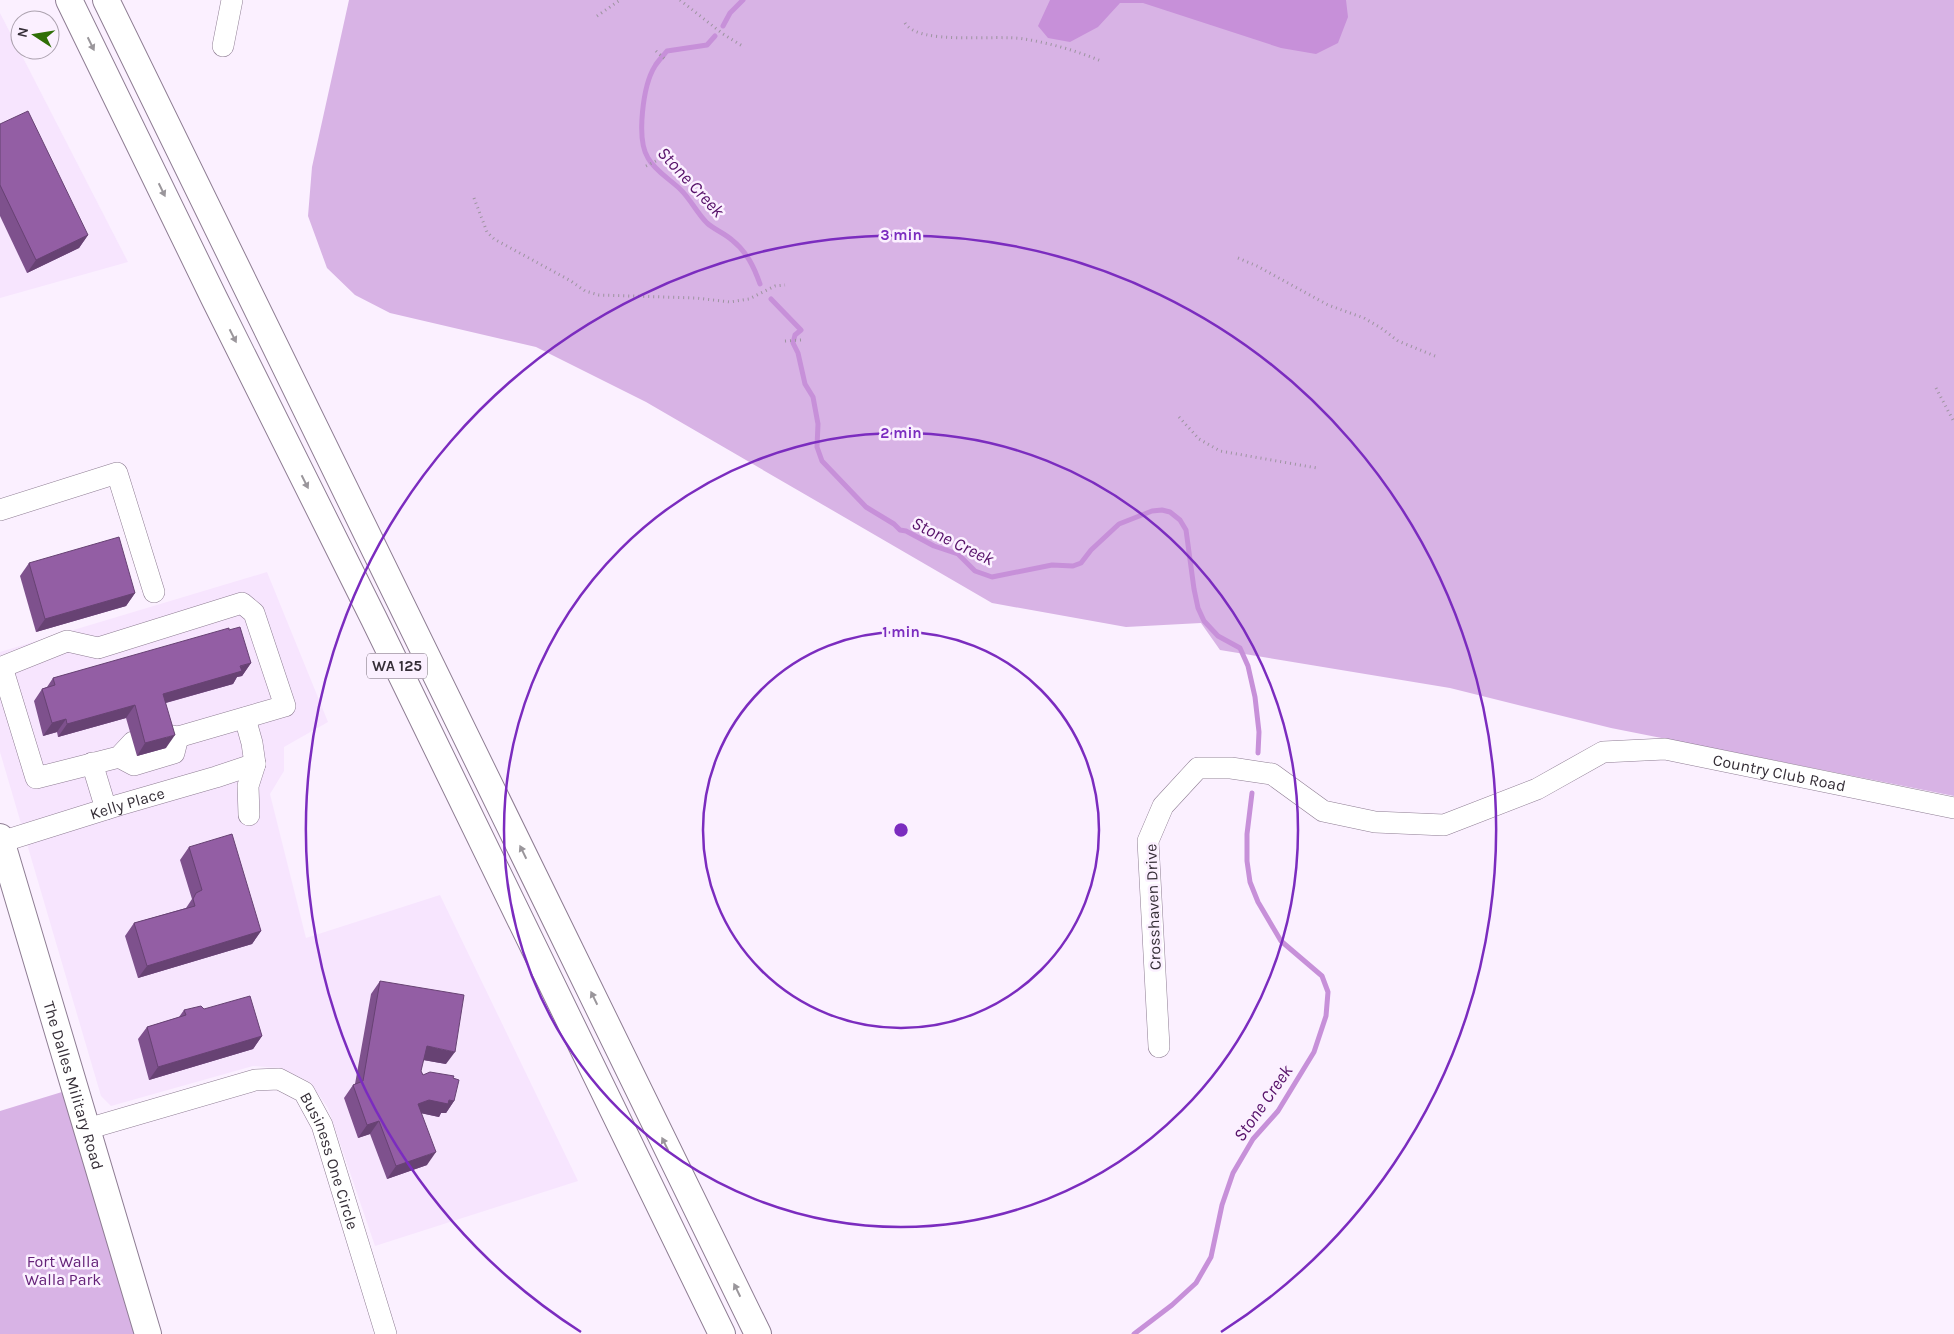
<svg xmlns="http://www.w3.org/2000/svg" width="1954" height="1334" viewBox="0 0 1954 1334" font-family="Karla,sans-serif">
	<rect width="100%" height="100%" fill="#fbf0ff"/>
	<g fill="#f7e5fe">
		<path d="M0,13l128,249 -128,36z"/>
		<path d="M267,572l61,150 -44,25v24l-14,23 36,144 134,-43 138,286 -203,65 -47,-138 -18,-26 -30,-14 -27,-2 -142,40 -10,-10 -101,-344v-100z"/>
	</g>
	<g fill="#d8b3e5">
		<path d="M349,0h1605v796l-343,-68 -161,-40 -230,-38 -19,-27 -75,4 -134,-24 -346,-201 -110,-55 -146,-34 -35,-18 -28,-27 -19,-52 4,-49z"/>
		<path d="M75,1088l73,246h-148v-223z"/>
	</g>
	<path fill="#c790d9" d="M1050,0h296l2,17 -10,26 -22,11 -35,-6 -138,-45h-23l-22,24 -28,15 -22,-4 -10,-12z"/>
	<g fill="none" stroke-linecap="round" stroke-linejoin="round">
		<g stroke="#c790d9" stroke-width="5">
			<path d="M723,26l7,-13 13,-13"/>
			<path d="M715,36l-8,9 -40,6c-4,5 -9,10 -12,15 -12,19 -19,73 -7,92 7,13 23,22 33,32 10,10 16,23 26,33 8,7 17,10 25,17 15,12 22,27 28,44"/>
			<path d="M771,299l30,31 -6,5 -2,8 5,10 7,31 8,13 5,27 -1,23 5,14 44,46 28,17 6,6 6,1 28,15 24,8 17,17 17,6 60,-12 21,1 8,-3 10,-13 28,-26 33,-13 10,-1 8,2 10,8 6,10 8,59 4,19 6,13 14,15 22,12 8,18 7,31 4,35 -1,21"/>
			<path d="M1134,1334l38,-29 24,-22 15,-26 11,-52 11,-32 20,-34 25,-28 36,-59 12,-36 2,-24 -6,-16 -41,-35 -23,-39 -8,-20 -3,-21v-27l5,-41"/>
		</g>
		<defs>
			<g id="minor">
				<path d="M223,46l9,-46"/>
				<path d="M0,510l117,-37 37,119"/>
				<path d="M245,718l7,25 3,21 -7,22 1,29"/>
				<path d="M133,742l-14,15 -83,21 -34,-111 65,-26 31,7 144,-45 12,10 31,93 -107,31 -16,-3"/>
				<path d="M119,757l15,8 40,-12 4,-16"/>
				<path d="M92,763l14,46"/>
				<path id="s1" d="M1,842l118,-37 97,-28 39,-13"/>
				<path id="s2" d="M1159,1047l-11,-206 15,-35 35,-38h33l41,6 51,37 52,11 69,3 93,-36 66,-37 62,-3 289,59"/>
				<path id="s3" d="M87,1129l168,-49 24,-1 25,13 18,33 64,209"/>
			</g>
			<g id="major">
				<path d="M69,0l145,298 160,321 348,715"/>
				<path d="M106,0l652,1334"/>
				<path id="s4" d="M0,837l148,497"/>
			</g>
		</defs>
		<use href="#minor" stroke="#8e7d93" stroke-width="22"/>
		<use href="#major" stroke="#8e7d93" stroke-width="28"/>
		<g stroke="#9d94a0" stroke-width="3" stroke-dasharray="1 4" stroke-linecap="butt">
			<path d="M680,0l43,34 21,13"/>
			<path d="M597,16l23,-16"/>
			<path d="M905,23c14,23 91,11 119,16 26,4 53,12 77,22"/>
			<path d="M656,51l10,9"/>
			<path d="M646,166l10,-5"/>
			<path d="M474,198l13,34 7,7 77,42 14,10 14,4 97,3 34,4 19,-3 26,-13 10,-1"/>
			<path d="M1238,258l19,8 71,39 36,13 17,10 17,13 37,15"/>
			<path d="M785,341l16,-1"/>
			<path d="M1936,388l18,34"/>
			<path d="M1179,417l20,22 21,12 97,17"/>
		</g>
		<use href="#minor" stroke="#fff" stroke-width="21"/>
		<use href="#major" stroke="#fff" stroke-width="26"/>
	</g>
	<g fill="#7e518d">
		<path d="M0,124l88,111 -9,13 -52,25 -27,-57z"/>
		<path d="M29,563l106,30 -9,13 -90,26 -16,-56z"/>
		<path d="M229,630l22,33 -9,13 -5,1 -4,7 -67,19v45l-29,8 -11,-38 -68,19 -1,-5 -14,4 -9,-35 8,-12 5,-2 6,-9z"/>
		<path d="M189,847l72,84 -9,13 -114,34 -13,-42 9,-13 52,-15 6,-9 -12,-39z"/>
		<path d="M380,981l66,83 -23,-4 -2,11 2,4 30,3 1,23 -8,12h-5l-2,4 -18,-4 6,52 -40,14 -17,-45 -12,4 -14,-40 9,-13 2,-1 16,-90z"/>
		<path d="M204,1009l58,27 -9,13 -104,31 -11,-41 9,-12 32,-10 5,-7z"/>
	</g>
	<g fill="#674273">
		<path d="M88,235l-9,13 -52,25 9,-13z"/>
		<path d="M135,593l-9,13 -90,26 9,-13z"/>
		<path d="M251,663l-9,13 -5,1 -4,7 -79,22 9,-12z"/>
		<path d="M135,705l-9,13 -68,19 9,-13z"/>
		<path d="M66,719l-9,13 -14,4 9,-13z"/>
		<path d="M175,735l-9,13 -29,8 8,-13z"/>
		<path d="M261,931l-9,13 -114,34 9,-12z"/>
		<path d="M262,1036l-9,13 -104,31 9,-13z"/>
		<path d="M427,1046l28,6 -9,12 -28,-5z"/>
		<path d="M429,1100l25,1 -8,12h-5l-2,4 -19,-4 -2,-9z"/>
		<path d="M379,1121l-9,13 -12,4 9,-13z"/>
		<path d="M436,1152l-9,13 -40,14 9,-13z"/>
	</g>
	<g fill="#935ea4" stroke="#674273">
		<path d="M28,111l60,124 -52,25 -36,-75v-61z"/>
		<path d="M119,537l16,56 -90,26 -16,-56z"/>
		<path d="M240,627l11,36 -11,3 2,5 -79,23 12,41 -30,8 -10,-38 -68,19 -1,-5 -14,4 -10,-34 13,-4 -2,-7 176,-50v2z"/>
		<path d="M232,834l29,97 -114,35 -13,-43 61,-17 -2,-7 3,-6 6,-3 -13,-43z"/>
		<path d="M380,981l84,14 -9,57 -28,-6 -6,25 2,4 7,-3 24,4 -1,2 6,2 -5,21 -5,-1 -1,4 -19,-4 -11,4 18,48 -40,14 -17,-45 -12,4 -14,-40 10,-4z"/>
		<path d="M250,996l12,40 -104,31 -11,-40 39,-12 -2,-5 17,-4 3,3z"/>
	</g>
	<defs><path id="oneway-solid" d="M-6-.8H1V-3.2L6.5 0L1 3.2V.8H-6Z" transform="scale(1.25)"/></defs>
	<g fill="#9a969b">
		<use href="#oneway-solid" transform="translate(91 44) rotate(64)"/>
		<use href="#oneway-solid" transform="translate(162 190) rotate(64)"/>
		<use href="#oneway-solid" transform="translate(233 336) rotate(63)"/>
		<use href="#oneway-solid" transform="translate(305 482) rotate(63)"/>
		<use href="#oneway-solid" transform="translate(523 852) rotate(-116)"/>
		<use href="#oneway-solid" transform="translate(594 998) rotate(-116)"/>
		<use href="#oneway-solid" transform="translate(665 1144) rotate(-116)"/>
		<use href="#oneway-solid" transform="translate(737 1290) rotate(-116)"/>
	</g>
	<g fill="none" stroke="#7b2cbf" stroke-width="2.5">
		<circle cx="901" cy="830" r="198"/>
		<circle cx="901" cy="830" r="397"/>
		<path d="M581 1332A595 595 0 1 1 1221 1332"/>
	</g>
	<g text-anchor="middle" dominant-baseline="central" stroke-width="5" stroke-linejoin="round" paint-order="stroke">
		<rect fill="#fbf0ff" stroke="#706873" stroke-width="1" x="367" y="653.5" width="60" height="25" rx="4"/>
		<g font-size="15" font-weight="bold" fill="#352e37">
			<text x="397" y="666">WA 125</text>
		</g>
		<g font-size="16" fill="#352e37" stroke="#fbf0ff">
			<text stroke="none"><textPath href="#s2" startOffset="910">Country Club Road</textPath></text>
			<text stroke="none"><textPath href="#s1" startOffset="132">Kelly Place</textPath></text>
			<text transform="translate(1153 907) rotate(-92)">Crosshaven Drive</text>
			<text stroke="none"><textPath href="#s4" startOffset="259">The Dalles Military Road</textPath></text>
			<text stroke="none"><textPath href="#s3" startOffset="301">Business One Circle</textPath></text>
		</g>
		<g font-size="16" fill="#652279" stroke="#fbf0ff">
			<text x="63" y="1261">Fort Walla<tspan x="63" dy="18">Walla Park</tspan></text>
		</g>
		<g font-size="18" font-style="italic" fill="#561069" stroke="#fbf0ff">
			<text transform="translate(691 182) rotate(47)">Stone Creek</text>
			<text transform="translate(953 541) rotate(26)">Stone Creek</text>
			<text transform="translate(1263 1103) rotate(-55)">Stone Creek</text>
		</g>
	</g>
	<circle cx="901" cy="830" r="8" fill="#7b2cbf" stroke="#fbf0ff" stroke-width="2.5"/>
	<g font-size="15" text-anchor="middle" font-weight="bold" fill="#7b2cbf" stroke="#fbf0ff" stroke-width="5" stroke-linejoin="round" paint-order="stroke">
		<text x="901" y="240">3 min</text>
		<text x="901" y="438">2 min</text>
		<text x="901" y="637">1 min</text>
	</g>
	<g transform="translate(35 35) rotate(282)"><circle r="24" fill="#fbf0ff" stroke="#aca2af"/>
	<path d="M0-4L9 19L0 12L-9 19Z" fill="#2f6f06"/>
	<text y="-8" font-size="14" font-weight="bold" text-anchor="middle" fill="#352e37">N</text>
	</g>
</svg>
